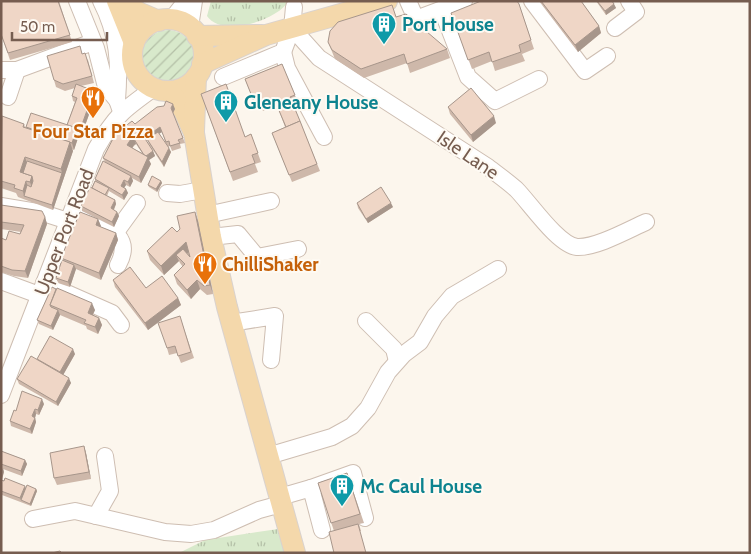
<svg xmlns="http://www.w3.org/2000/svg" width="751" height="554" viewBox="0 0 751 554" font-family="Cabin,sans-serif">
	<defs>
		<pattern id="grass-tufts" width="24" height="20" patternUnits="userSpaceOnUse" patternTransform="scale(1.25)"><rect width="24" height="20" fill="#d8e9cb"/><path d="M3 7l-1-3M5 7V3M7 7l1-3M15 17l-1-3M17 17v-4M19 17l1-3" fill="none" stroke="#b4c0a7"/></pattern>
		<pattern id="garden-furrows" width="10" height="10" patternUnits="userSpaceOnUse" patternTransform="scale(1.25)"><rect width="10" height="10" fill="#d8e9cb"/><path d="M-1 1l2-2M0 10L10 0M9 11l2-2" fill="none" stroke="#b4c0a7"/></pattern>
	</defs>
	<rect width="100%" height="100%" fill="#fcf6ed"/>
	<g fill="url(#grass-tufts)">
		<path d="M211,1h78c-13,20 -67,37 -82,15z"/>
		<path d="M278,529l7,24h-106l26,-13z"/>
	</g>
	<circle fill="url(#garden-furrows)" cx="168" cy="56" r="26"/>
	<g fill="none" stroke-linecap="round" stroke-linejoin="round">
		<defs>
			<g id="minor">
				<path d="M77,1l19,47 10,39 11,13 4,11"/>
				<path d="M101,1c17,33 19,63 16,99"/>
				<path d="M408,1l8,18 48,-18"/>
				<path d="M532,1l53,70 22,-15"/>
				<path d="M442,10l26,67 27,24 44,-22"/>
				<path d="M171,20l15,-19"/>
				<path d="M190,27l4,-26"/>
				<path d="M292,28l27,30 169,109c9,7 19,14 28,22 14,14 42,56 61,58 19,1 51,-17 69,-25"/>
				<path d="M615,28l21,-16 -7,-11"/>
				<path d="M283,52l4,16 37,69"/>
				<path d="M1,70h16l76,-28"/>
				<path d="M223,77l60,-25 9,-24 2,-21"/>
				<path d="M8,97l9,-27"/>
				<path d="M167,193l13,1 23,-4"/>
				<path d="M1,206l42,7 25,8"/>
				<path d="M81,214c23,12 54,20 37,51"/>
				<path d="M207,215l64,-14"/>
				<path d="M116,232l21,-29"/>
				<path d="M211,237l27,-3 19,23 41,-8"/>
				<path d="M1,281l38,14"/>
				<path d="M44,283l68,30 9,12"/>
				<path d="M366,321l28,28 3,12"/>
				<path d="M231,323l44,-7 -4,44"/>
				<path d="M1,395l95,-246c19,-33 27,-39 58,-61"/>
				<path d="M268,456l64,-19 20,-11 16,-18 20,-36 16,-18 16,-12 15,-26 17,-20 46,-27"/>
				<path d="M311,488l42,-15 12,45"/>
				<path d="M280,497l31,-9 11,42"/>
				<path d="M96,516l14,-25 -5,-35"/>
				<path d="M33,519l42,-8 90,21 26,2 23,-4 45,-20 22,-6"/>
			</g>
			<g id="major">
				<path d="M117,1l17,42"/>
				<path d="M125,1l13,11 21,9"/>
				<circle cx="168" cy="55" r="36"/>
				<path d="M197,36l65,-1"/>
				<path d="M202,64l64,-29 121,-34"/>
				<path d="M170,91l14,20 10,22 17,104 16,70 68,246"/>
				<path d="M194,131l2,-54"/>
			</g>
		</defs>
		<use href="#minor" stroke="#cebeb2" stroke-width="18"/>
		<use href="#major" stroke="#d9d2ce" stroke-width="22"/>
		<use href="#minor" stroke="#fff" stroke-width="16"/>
		<use href="#major" stroke="#f4d8ab" stroke-width="20"/>
	</g>
	<g fill="#ceb8aa" fill-rule="evenodd">
		<path d="M59,1l13,41 -62,18 -9,-26z"/>
		<path d="M539,1h42l18,25 2,7 -23,19z"/>
		<path d="M596,1h16l4,7 -10,7z"/>
		<path d="M519,4l15,45 -12,5 3,7 -30,10 -3,-10 -20,8 -21,-56z"/>
		<path d="M396,17l51,32 3,9 -40,15 -3,-10 -43,15 -29,-19 -7,-17z"/>
		<path d="M82,54l6,6 6,23 -13,3 13,5 2,4 -14,39 -3,-1v2l-5,15 -2,-1 1,2 -20,59 -27,-10 -8,-3 -2,-4 -15,-5v-71l23,7 1,3 42,-2 8,-23 -2,-1 -1,-5 3,-8 -10,3 -9,-4 -2,-7z"/>
		<path d="M282,64l15,36 -5,2 28,69 -28,11 -20,-49 13,-6 -8,-22 -14,6 -2,-4 -4,2 -12,-30z"/>
		<path d="M201,94l44,43 6,-3 10,28 -6,2 3,8 -25,9z"/>
		<path d="M448,107l48,16 -23,19 -23,-28z"/>
		<path d="M175,109l-2,4 12,30 -5,1 1,4 -9,3 -2,-5 -2,1 3,5 -7,15 -15,-23 -2,-5 -1,-1h-1l8,13 2,5 -6,4 2,4 -10,19 -9,-5 1,3 -3,6 -4,-2 -2,3 2,1 2,4 -4,7 -15,-9 -2,5 8,4 1,4 -2,6 3,2 2,4 -5,11 -32,-16 -1,-5 14,-25v-2l10,-17 -2,-4 32,-34zM162,132l4,12 -7,-11zM136,144l6,9 -10,-5z"/>
		<path d="M161,181l1,2 -5,9 -8,-5 -1,-2z"/>
		<path d="M357,203l36,4 -25,16 -10,-15z"/>
		<path d="M1,205l44,12 2,7 -19,54 -14,-2 -13,-4v-34l5,2 14,-6 1,-2 -20,-3z"/>
		<path d="M195,212l3,9 15,73 -6,1 -7,-6 -9,10 -14,-15 -3,-9 9,-8 -3,-4 -1,-2 -15,14 -14,-15 -3,-9 30,-19z"/>
		<path d="M98,219l3,8 15,6 2,7 -17,40 -25,-11 -6,18 -12,-4 -2,-5 6,-18 -1,-2z"/>
		<path d="M113,280l33,8 32,10 3,7 -33,25 -33,-43z"/>
		<path d="M52,287l43,23 -2,5 6,3 3,7 -4,9 -11,-5 -1,-3 -26,-11 -7,15 -14,-6 -2,-4z"/>
		<path d="M182,323l12,35 -13,5 -4,-10 -8,2 -2,-7z"/>
		<path d="M75,354l-12,21 8,8 -13,23 -39,-22 -2,-5 21,-18 -1,-2z"/>
		<path d="M44,404l-5,11 -3,-1 -1,4 1,4 -4,12 -21,-8 -1,-5 6,-10z"/>
		<path d="M84,446l2,7 5,26 -34,6 -3,-7z"/>
		<path d="M1,451l24,9 2,4 -5,12 -19,-7 1,3 -2,8 24,8 10,1 1,2 -6,15 -29,-11 -1,4z"/>
		<path d="M347,473l17,50 -5,1 2,7h-27l-16,-48z"/>
	</g>
	<g fill="#a7968b">
		<path d="M614,4l2,4 -10,7 -1,-4z"/>
		<path d="M599,26l2,7 -23,19 -3,-7z"/>
		<path d="M94,91l2,4 -14,39 -2,-4z"/>
		<path d="M173,104l2,5 -2,4 -2,-5z"/>
		<path d="M494,116l2,7 -23,19 -2,-7z"/>
		<path d="M160,127l2,5 -14,9 -1,-5z"/>
		<path d="M77,128l2,7 -5,15 -2,-7z"/>
		<path d="M131,139h3l2,5 -2,1 -4,7 -3,-7z"/>
		<path d="M70,142l3,9 -20,59 -1,-5 10,-32 -1,-4z"/>
		<path d="M169,148l2,4 -7,15 -2,-5z"/>
		<path d="M153,151l2,5 -6,4 2,4 -10,19 -2,-6 6,-20z"/>
		<path d="M25,157l3,9 -3,12 -5,-6z"/>
		<path d="M32,176l3,9 -2,6 -3,-9z"/>
		<path d="M131,176l2,5 -3,6 -2,-5z"/>
		<path d="M124,180l2,5 -4,6 -1,-5z"/>
		<path d="M26,181l3,9 -5,6 -1,-5z"/>
		<path d="M161,181l1,2 -5,9 -1,-3z"/>
		<path d="M126,189l2,4 -4,7 -2,-5z"/>
		<path d="M115,200l1,4 -4,9 -1,-5z"/>
		<path d="M391,203l2,4 -25,16 -2,-4z"/>
		<path d="M117,212l2,4 -5,11 -2,-5z"/>
		<path d="M195,212l3,9 15,73 -3,-9z"/>
		<path d="M45,217l2,7 -19,54 -3,-7z"/>
		<path d="M98,219l3,7 -2,6 -3,-7z"/>
		<path d="M116,233l2,7 -17,40 -2,-7z"/>
		<path d="M186,242l4,9 -10,8 -4,-4 3,6 -15,14 -3,-9z"/>
		<path d="M74,265l2,4 -6,18 -2,-5z"/>
		<path d="M197,280l3,9 -9,10 -4,-9z"/>
		<path d="M178,298l3,7 -33,25 -3,-7z"/>
		<path d="M92,303l3,7 -5,10 -2,-7z"/>
		<path d="M58,310l2,5 -7,15 -2,-4z"/>
		<path d="M99,318l3,7 -4,9 -3,-7z"/>
		<path d="M73,349l2,5 -13,23 -2,-5z"/>
		<path d="M69,378l2,5 -13,23 -2,-4z"/>
		<path d="M42,399l2,5 -5,11 -1,-5z"/>
		<path d="M35,409l1,5 -1,4 1,4 -4,12 -2,-5 2,-13z"/>
		<path d="M84,446l2,7 5,26 -2,-7z"/>
		<path d="M25,460l2,4 -5,12 -1,-5z"/>
		<path d="M3,468l1,4 -3,9v-9z"/>
		<path d="M25,486l2,5 -6,9 -1,-2z"/>
		<path d="M36,489l1,2 -6,15 -1,-2z"/>
	</g>
	<g fill="#efd6c6" stroke="#a7968b">
		<path d="M1,1h57l12,34 -62,18 -7,-19z"/>
		<path d="M481,1h36l2,3 12,36 -12,5 2,7 -29,10 -3,-10 -21,8 -17,-47z"/>
		<path d="M541,1h40l18,25 -24,19z"/>
		<path d="M597,1h15l2,3 -9,7z"/>
		<path d="M392,5l4,12 10,-3 41,35 -40,15 -3,-10 -43,15 -29,-19 -4,-8 2,-11 8,-9z"/>
		<path d="M80,46l2,8 3,-1 7,23 -29,8 -9,-4 -7,-24z"/>
		<path d="M282,64l13,31 -5,2 10,24 -14,6 -11,-26 -14,5 -2,-3 -4,1 -10,-25z"/>
		<path d="M76,84l18,7 -14,39 -13,-5 10,-27 -5,-2z"/>
		<path d="M226,84l19,53 6,-3 7,19 -6,2 3,8 -25,9 -29,-78z"/>
		<path d="M471,88l23,28 -23,19 -23,-28z"/>
		<path d="M166,101l7,3 -2,4 12,30 -5,2 2,3 -10,3 -1,-5 -3,1 -6,-15 -13,9 -3,-3 -2,1 11,17 -7,5 -2,-1 -10,-16 -2,2 -9,-13 9,-7 3,3 22,-17 7,-1z"/>
		<path d="M31,113l46,15 -5,15 -46,-16z"/>
		<path d="M2,116l22,8 -1,3 47,15 -9,27 -36,-12 -5,15 12,4 -2,6 -4,-1 -3,10 -9,-3 1,-3 -14,-4z"/>
		<path d="M300,121l17,43 -28,11 -17,-42z"/>
		<path d="M123,128l8,11 -4,6 21,12 -9,20 -36,-19 14,-27z"/>
		<path d="M158,132l11,16 -7,14 -15,-23z"/>
		<path d="M27,161l35,12 -10,32 -28,-9 3,-11 4,2 2,-6 -1,-5 -9,-3z"/>
		<path d="M103,161l28,15 -3,6 -4,-2 -3,6 5,3 -4,6 -27,-16z"/>
		<path d="M152,176l9,5 -5,8 -8,-4z"/>
		<path d="M95,181l14,7 -4,7 -13,-7z"/>
		<path d="M90,187l25,13 -4,8 6,4 -5,10 -31,-16z"/>
		<path d="M381,187l10,16 -25,16 -9,-16z"/>
		<path d="M1,205l41,6 3,6 -20,54 -13,-1 -11,-4v-28l5,2 3,-9 11,3 4,-9 -23,-3z"/>
		<path d="M80,212l18,7 -2,6 20,8 -17,40 -38,-15z"/>
		<path d="M195,212l15,73 -6,1 -7,-6 -10,10 -13,-15 11,-11 -9,-9 7,-6 7,8 -4,-15 -25,24 -14,-15 25,-24 5,5 3,-3 -3,-13z"/>
		<path d="M62,260l12,5 -6,17 -12,-4z"/>
		<path d="M130,267l16,21 16,-12 16,22 -33,25 -32,-43z"/>
		<path d="M52,287l4,2 -6,16 1,2 7,3 -7,16 -14,-6z"/>
		<path d="M57,288l35,15 -4,10 11,5 -4,9 -11,-4 2,-3 -36,-15z"/>
		<path d="M180,316l11,36 -13,4 -3,-10 -8,2 -9,-25z"/>
		<path d="M50,336l23,13 -13,23 -23,-13z"/>
		<path d="M31,356l38,22 -13,24 -39,-23z"/>
		<path d="M22,391l20,8 -4,11 -3,-1 -3,7 3,2 -5,11 -20,-8 4,-11 2,1z"/>
		<path d="M84,446l5,26 -35,6 -4,-25z"/>
		<path d="M1,451l24,9 -4,11 -20,-7z"/>
		<path d="M347,473l13,41 -29,9 -13,-40z"/>
		<path d="M5,478l20,8 -5,12 -19,-7v-11l3,1z"/>
		<path d="M27,485l9,4 -6,15 -9,-4z"/>
		<path d="M358,524l8,29h-32l-5,-21z"/>
		<path d="M60,551l2,2h-10z"/>
	</g>
	<defs>
		<symbol id="building-pin" viewBox="-11 -11 22 30"><path d="M0 17L-7.5 6A9.5 9.5 0 1 1 7.5 6Z" fill="#0f9aa8" stroke="#fefaf3"/><path d="M-4-6H4V6H1V3H-1V6H-4ZM-2.5-4.3h1.7v1.8h-1.7ZM.8-4.3h1.7v1.8H.8ZM-2.5-1h1.7V.8h-1.7ZM.8-1h1.7V.8H.8Z" fill="#fff"/></symbol>
		<symbol id="restaurant-pin" viewBox="-11 -11 22 30"><path d="M0 17L-7.5 6A9.5 9.5 0 1 1 7.5 6Z" fill="#e8710a" stroke="#fefaf3"/><path d="M-5-6h1v4h1v-4h1v4h1v-4h1v5L-1.5 .5V6h-2V.5L-5-1ZM5-6V6H3V1.5H1.5Q1.5-4 5-6Z" fill="#fff"/></symbol>
	</defs>
	<g fill-rule="evenodd">
		<use href="#building-pin" x="370" y="10" width="28" height="38"/>
		<use href="#restaurant-pin" x="79" y="84" width="28" height="38"/>
		<use href="#building-pin" x="212" y="88" width="28" height="38"/>
		<use href="#restaurant-pin" x="191" y="250" width="28" height="38"/>
		<use href="#building-pin" x="328" y="472" width="28" height="38"/>
	</g>
	<g text-anchor="middle" dominant-baseline="central" stroke-width="4" stroke-linejoin="round" paint-order="stroke">
		<g font-size="19" font-weight="bold" fill="#0d838f" stroke="#fefaf3" text-anchor="start">
			<text x="402" y="24">Port House</text>
			<text x="244" y="102">Gleneany House</text>
			<text x="360" y="486">Mc Caul House</text>
		</g>
		<g font-size="19" font-weight="bold" fill="#c56008" stroke="#fefaf3">
			<text x="93" y="131">Four Star Pizza</text>
			<text x="222" y="264" text-anchor="start">ChilliShaker</text>
		</g>
		<g font-size="19" fill="#765d50" stroke="#fefaf3">
			<text transform="translate(468 155) rotate(34)">Isle Lane</text>
			<text transform="translate(64 232) rotate(-69)">Upper Port Road</text>
		</g>
	</g>
	<rect width="751" height="554" fill="none" stroke="#765d50" stroke-width="5"/>
	<path d="M12 32v8h95v-8" fill="none" stroke="#765d50" stroke-width="2.5"/>
	<text x="20" y="32" font-size="15" fill="#765d50" stroke="#fefaf3" stroke-width="4" paint-order="stroke">50 m</text>
</svg>
